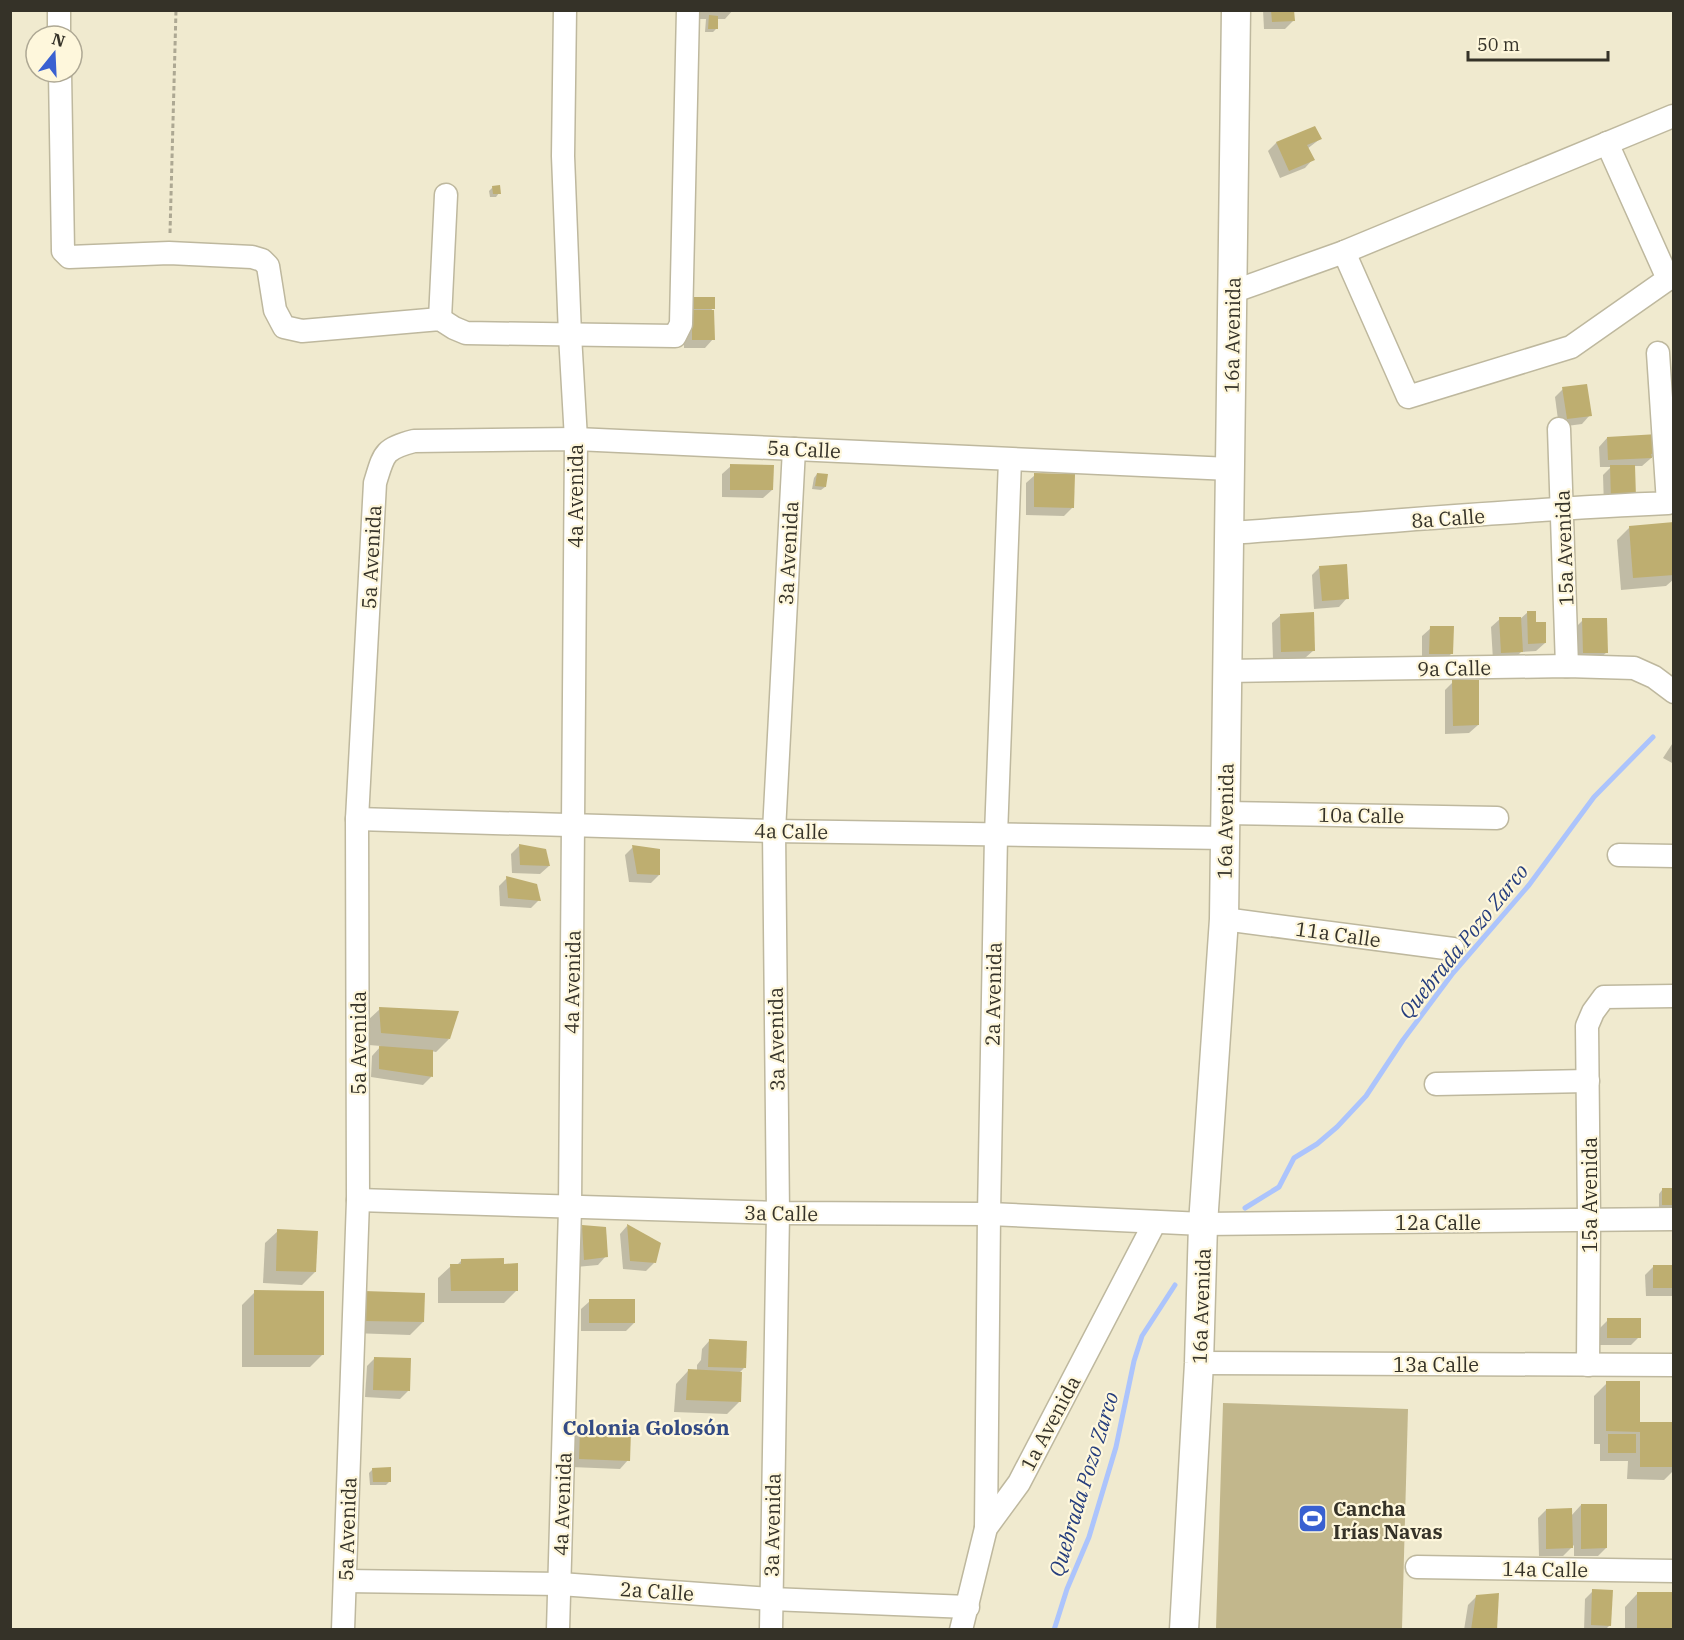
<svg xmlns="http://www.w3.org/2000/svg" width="1684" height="1640" viewBox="0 0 1684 1640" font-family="'IBM Plex Serif',serif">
	<rect width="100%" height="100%" fill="#f0eacf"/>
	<path fill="#c2b78c" d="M1223,1403l185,6 -6,220h-186z"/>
	<g fill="#0003">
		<path d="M698,10h35l-8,9h-8l-1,10 -3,3h-8l1,-13h-8z"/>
		<path d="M1263,10h30v11l-8,8h-21z"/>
		<path d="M1320,139l-13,10 6,10 -8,9 -25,10 -12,-27 8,-8z"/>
		<path d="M493,187l6,6 -3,4h-6l-1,-6z"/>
		<path d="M695,298l18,10 -3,4 3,27 -8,9h-21v-28l7,-18z"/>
		<path d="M1563,389l27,26 -8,9 -23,3 -4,-30z"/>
		<path d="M1607,438l50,15 -15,13h-9l-29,41 -1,-32 8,-8h-11l-1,-20z"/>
		<path d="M731,466l41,24 -9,8 -41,-1v-23z"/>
		<path d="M817,474l8,13 -4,3 -9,-1 2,-11z"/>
		<path d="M1035,475l37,33 -8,8 -38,-1v-32z"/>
		<path d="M1674,524v55l-8,7 -45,4 -4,-50 13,-13z"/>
		<path d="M1320,567l27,31 -8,9 -25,2 -2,-34z"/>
		<path d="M1528,612l17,31 -9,8 -15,1 -8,8h-20l-2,-33 9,-8 19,1z"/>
		<path d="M1281,615l33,35 -9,8 -32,2 -1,-37z"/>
		<path d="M1583,620l24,32 -9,8h-23v-32z"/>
		<path d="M1431,628l21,25 -8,8 -22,1v-26z"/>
		<path d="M1453,682l25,43 -9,8 -24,1v-44z"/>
		<path d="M1674,741v23l-11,-6z"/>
		<path d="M519,846l30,20 -9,8 -28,-1 -1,-19z"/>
		<path d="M633,847l26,28 -8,8 -22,-1 -4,-27z"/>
		<path d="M507,878l32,22 -8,8 -31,-2 -1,-20z"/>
		<path d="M380,1009l69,30 -13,13 -5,-1v26l-8,8 -52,-8 1,-21 9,-10 -12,-1 -2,-24z"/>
		<path d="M1662,1190h12v18h-15v-14z"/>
		<path d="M627,1226l27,37 -8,8 -23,-2 -3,-35z"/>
		<path d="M583,1227l23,29 -8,9 -22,2 -1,-32z"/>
		<path d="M278,1231l37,41 -13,13 -39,-2 2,-40z"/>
		<path d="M462,1260l40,5 15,25 -13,13h-66v-25l13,-12h5z"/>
		<path d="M1654,1266h20v30h-28l-1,-21z"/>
		<path d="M255,1292l68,62 -13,13h-68v-62z"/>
		<path d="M590,1301l44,22 -8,8h-45v-22z"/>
		<path d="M352,1306l71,16 -13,13 -59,-2z"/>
		<path d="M1608,1320l31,17 -8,8h-31v-17z"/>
		<path d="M710,1340l34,28 -5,5 1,28 -13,13 -53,-2 2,-28 12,-13h9v-6l4,-5 1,-11z"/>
		<path d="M375,1358l33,33 -8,8 -35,-2 2,-31z"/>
		<path d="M1607,1383l32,40 35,1v46l-10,10 -37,-1 1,-18h-28v-17h-6v-48z"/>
		<path d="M580,1431l48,29 -8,9 -49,-2 1,-27z"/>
		<path d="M373,1469l17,12 -4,4h-16l-1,-12z"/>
		<path d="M1581,1505l25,43 -8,8h-24v-11l-11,11h-24l-1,-38 8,-8 25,6z"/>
		<path d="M1593,1591l17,34 -5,5h-21l1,-31z"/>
		<path d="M1637,1594l35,36h-47v-23z"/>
		<path d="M1477,1596l18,34h-31l4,-25z"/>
	</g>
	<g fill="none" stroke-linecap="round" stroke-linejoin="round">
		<g stroke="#acc4fc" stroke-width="5">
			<path d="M1245,1208l34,-21 15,-29 23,-14 20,-17 29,-31 37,-56 50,-67 76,-88 65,-88 59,-60"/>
			<path d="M1054,1630l13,-41 22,-52 27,-90 18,-86 8,-25 33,-51"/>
		</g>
	</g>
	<g fill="#beae70">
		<path d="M1271,10h23l1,11 -23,1z"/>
		<path d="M709,15l9,1v13h-10z"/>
		<path d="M1315,126l7,13 -15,6 8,15 -26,11 -13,-29z"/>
		<path d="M500,185l1,9h-8l-1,-8z"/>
		<rect x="694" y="297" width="21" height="12"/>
		<path d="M692,310h22l1,30h-23z"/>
		<path d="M1587,384l5,32 -25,3 -5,-32z"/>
		<path d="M1658,434l1,19 -8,1 1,4 -44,2 -1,-23z"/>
		<path d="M730,464l44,1 -1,25h-43z"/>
		<path d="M1610,465h25l1,33 -25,1z"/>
		<path d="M817,473l11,1 -2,13 -11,-1z"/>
		<path d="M1034,473l41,1 -1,34 -40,-1z"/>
		<path d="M1674,522v53l-41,3 -4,-52z"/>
		<path d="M1347,564l2,35 -27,2 -3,-35z"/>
		<path d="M1527,611h9v11h10v21l-18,1z"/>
		<path d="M1314,612l1,39 -34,1 -1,-38z"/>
		<path d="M1499,617h22l2,35 -22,1z"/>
		<path d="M1582,618h25l1,35h-25z"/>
		<path d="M1430,626h24l-1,28h-24z"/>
		<path d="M1452,680h27v45l-26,1z"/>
		<path d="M519,844l27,5 4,17 -30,-1z"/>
		<path d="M632,845l28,4v26l-23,-1z"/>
		<path d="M506,876l31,8 4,17 -33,-3z"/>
		<path d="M379,1007l80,4 -9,28 -69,-6z"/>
		<path d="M379,1046l54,4v27l-54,-8z"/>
		<rect x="1662" y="1188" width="12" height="17"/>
		<path d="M627,1224l34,19 -5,20 -26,-2z"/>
		<path d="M582,1225l24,2 2,30 -24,3z"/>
		<path d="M277,1229l41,2 -2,41 -40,-1z"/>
		<path d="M504,1258v6l14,-1v28h-67l-1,-27h11v-5z"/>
		<rect x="1653" y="1265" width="21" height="23"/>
		<path d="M254,1290l70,1v64h-70z"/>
		<path d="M364,1291l61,2 -1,29 -60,-1z"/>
		<rect x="589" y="1299" width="46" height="24"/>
		<rect x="1607" y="1318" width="34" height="20"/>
		<path d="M709,1339l38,2 -1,27 -38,-1z"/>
		<path d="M374,1357l37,1 -1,33 -37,-1z"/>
		<path d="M688,1369l54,3 -1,30 -55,-2z"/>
		<path d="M1606,1381h34v41h34v45h-34v-35l-34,-1z"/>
		<path d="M580,1430l51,1 -1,30 -51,-2z"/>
		<rect x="1608" y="1434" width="28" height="19"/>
		<path d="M391,1467v15h-18l-1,-14z"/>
		<path d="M1581,1504h26v44l-26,1z"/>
		<path d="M1572,1508l1,40 -27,1v-40z"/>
		<path d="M1592,1589l21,1 -2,36 -20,-1z"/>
		<rect x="1637" y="1592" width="37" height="38"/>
		<path d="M1499,1593l-2,37h-26l5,-35z"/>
	</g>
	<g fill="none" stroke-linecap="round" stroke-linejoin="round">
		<defs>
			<g id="minor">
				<path d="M59,10v26"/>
				<path d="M60,72l3,179 6,6 100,-4 83,4 10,3 6,6 7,44 9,17 18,4 138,-12 14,9 12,5 209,3 6,-12 7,-314"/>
				<path d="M1344,252l64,145 163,-50 97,-68 -61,-136"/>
				<path d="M1232,292l112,-40 329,-136"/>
				<path d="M440,319l6,-124"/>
				<path d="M1559,429l8,237"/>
				<path d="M1229,533c146,-10 293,-24 439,-30l-10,-150"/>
				<path d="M1227,671l340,-5 67,2 20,9 20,15"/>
				<path d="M1225,813l272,5"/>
				<path d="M357,819l417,12 451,7"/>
				<path d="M1619,855l55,1"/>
				<path d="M1224,919l229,30"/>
				<path d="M1436,1084l152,-3"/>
				<path d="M358,1200l420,13 211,1 214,10 471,-5"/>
				<path d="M1199,1363l475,2"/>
				<path d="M1588,1365l1,-145 -2,-194 6,-14 11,-15 70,-1"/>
				<path d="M986,1528l3,-314 7,-379 14,-375"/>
				<path d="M1417,1567l257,4"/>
				<path d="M345,1581l215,3 211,15 197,8"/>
				<path d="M343,1630l15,-430 -1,-381 18,-336c9,-29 8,-34 39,-42l162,-2 654,30"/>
				<path d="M558,1630l12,-422 6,-769 -6,-104 -7,-179 2,-146"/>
				<path d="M771,1630l7,-417 -4,-382 20,-382"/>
				<path d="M961,1630l25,-102 33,-45 136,-261"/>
			</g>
			<path id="tertiary" d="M1184,1630l15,-267 4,-139 21,-305 12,-909"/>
		</defs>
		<use href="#minor" stroke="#beb89e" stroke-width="25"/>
		<use href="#tertiary" stroke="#beb89e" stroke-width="31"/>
		<path stroke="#ada893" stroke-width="3" stroke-dasharray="4.5 3" stroke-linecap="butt" d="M170,233l6,-223"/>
		<use href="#minor" stroke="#fff" stroke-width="22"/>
		<use href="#tertiary" stroke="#fff" stroke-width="28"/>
	</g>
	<defs>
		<symbol id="stadium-square" viewBox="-11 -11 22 22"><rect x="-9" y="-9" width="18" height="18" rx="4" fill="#3960d1" stroke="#fef7dc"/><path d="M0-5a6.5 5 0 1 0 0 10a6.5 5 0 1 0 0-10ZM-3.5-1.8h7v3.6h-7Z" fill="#fff"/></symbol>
	</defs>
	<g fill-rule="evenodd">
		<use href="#stadium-square" x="1296" y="1502" width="33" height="33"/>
	</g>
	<g text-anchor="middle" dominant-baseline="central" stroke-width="4.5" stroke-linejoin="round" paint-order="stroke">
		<g font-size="20" fill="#353228" stroke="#fef7dc">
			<text transform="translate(1232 335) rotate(-89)">16a Avenida</text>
			<text transform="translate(804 449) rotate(3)">5a Calle</text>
			<text transform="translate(575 496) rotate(-90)">4a Avenida</text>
			<text transform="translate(1448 518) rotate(-4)">8a Calle</text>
			<text transform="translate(1564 548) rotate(-92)">15a Avenida</text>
			<text transform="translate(788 553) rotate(-87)">3a Avenida</text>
			<text transform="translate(371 557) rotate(-87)">5a Avenida</text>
			<text transform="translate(1454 668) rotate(-1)">9a Calle</text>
			<text transform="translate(1361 815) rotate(1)">10a Calle</text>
			<text transform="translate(1225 821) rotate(-89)">16a Avenida</text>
			<text transform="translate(791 831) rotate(1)">4a Calle</text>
			<text transform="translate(1338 934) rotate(8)">11a Calle</text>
			<text transform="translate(572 982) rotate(-89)">4a Avenida</text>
			<text transform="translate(993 994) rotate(-89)">2a Avenida</text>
			<text transform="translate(776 1039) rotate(-91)">3a Avenida</text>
			<text transform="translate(358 1043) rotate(-90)">5a Avenida</text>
			<text transform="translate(1589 1195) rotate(-90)">15a Avenida</text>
			<text transform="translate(781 1213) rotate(1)">3a Calle</text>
			<text x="1438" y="1222">12a Calle</text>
			<text transform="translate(1201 1306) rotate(-88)">16a Avenida</text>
			<text x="1436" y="1364">13a Calle</text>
			<text transform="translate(1050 1423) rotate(-62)">1a Avenida</text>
			<text transform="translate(562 1504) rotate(-88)">4a Avenida</text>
			<text transform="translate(772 1525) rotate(-89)">3a Avenida</text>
			<text transform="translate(347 1529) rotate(-88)">5a Avenida</text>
			<text transform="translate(1545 1569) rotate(1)">14a Calle</text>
			<text transform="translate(657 1591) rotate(4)">2a Calle</text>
		</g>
		<g font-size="20" font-weight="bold" fill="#353228" stroke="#fef7dc" text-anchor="start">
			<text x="1333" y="1508">Cancha<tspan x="1333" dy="23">Irías Navas</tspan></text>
		</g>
		<g font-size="21" font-style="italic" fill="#253d7d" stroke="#fef7dc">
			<text transform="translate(1463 941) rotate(-51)">Quebrada Pozo Zarco</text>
			<text transform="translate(1083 1484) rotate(-73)">Quebrada Pozo Zarco</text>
		</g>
		<g font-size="21" font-weight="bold" fill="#334a84" stroke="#fef7dc">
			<text x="646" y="1427">Colonia Golosón</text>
		</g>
	</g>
	<rect width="1684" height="1640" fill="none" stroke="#353228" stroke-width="24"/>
	<g transform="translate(54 54) rotate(18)"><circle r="28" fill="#fef7dc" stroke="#aea894" stroke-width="1.5"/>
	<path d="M0-4.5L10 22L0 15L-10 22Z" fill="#3960d1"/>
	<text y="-9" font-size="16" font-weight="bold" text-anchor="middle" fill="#353228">N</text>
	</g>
	<path d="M1468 51v9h140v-9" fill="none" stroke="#353228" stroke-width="3"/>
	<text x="1477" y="51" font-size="18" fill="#353228" stroke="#fef7dc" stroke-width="4.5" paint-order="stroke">50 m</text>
</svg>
